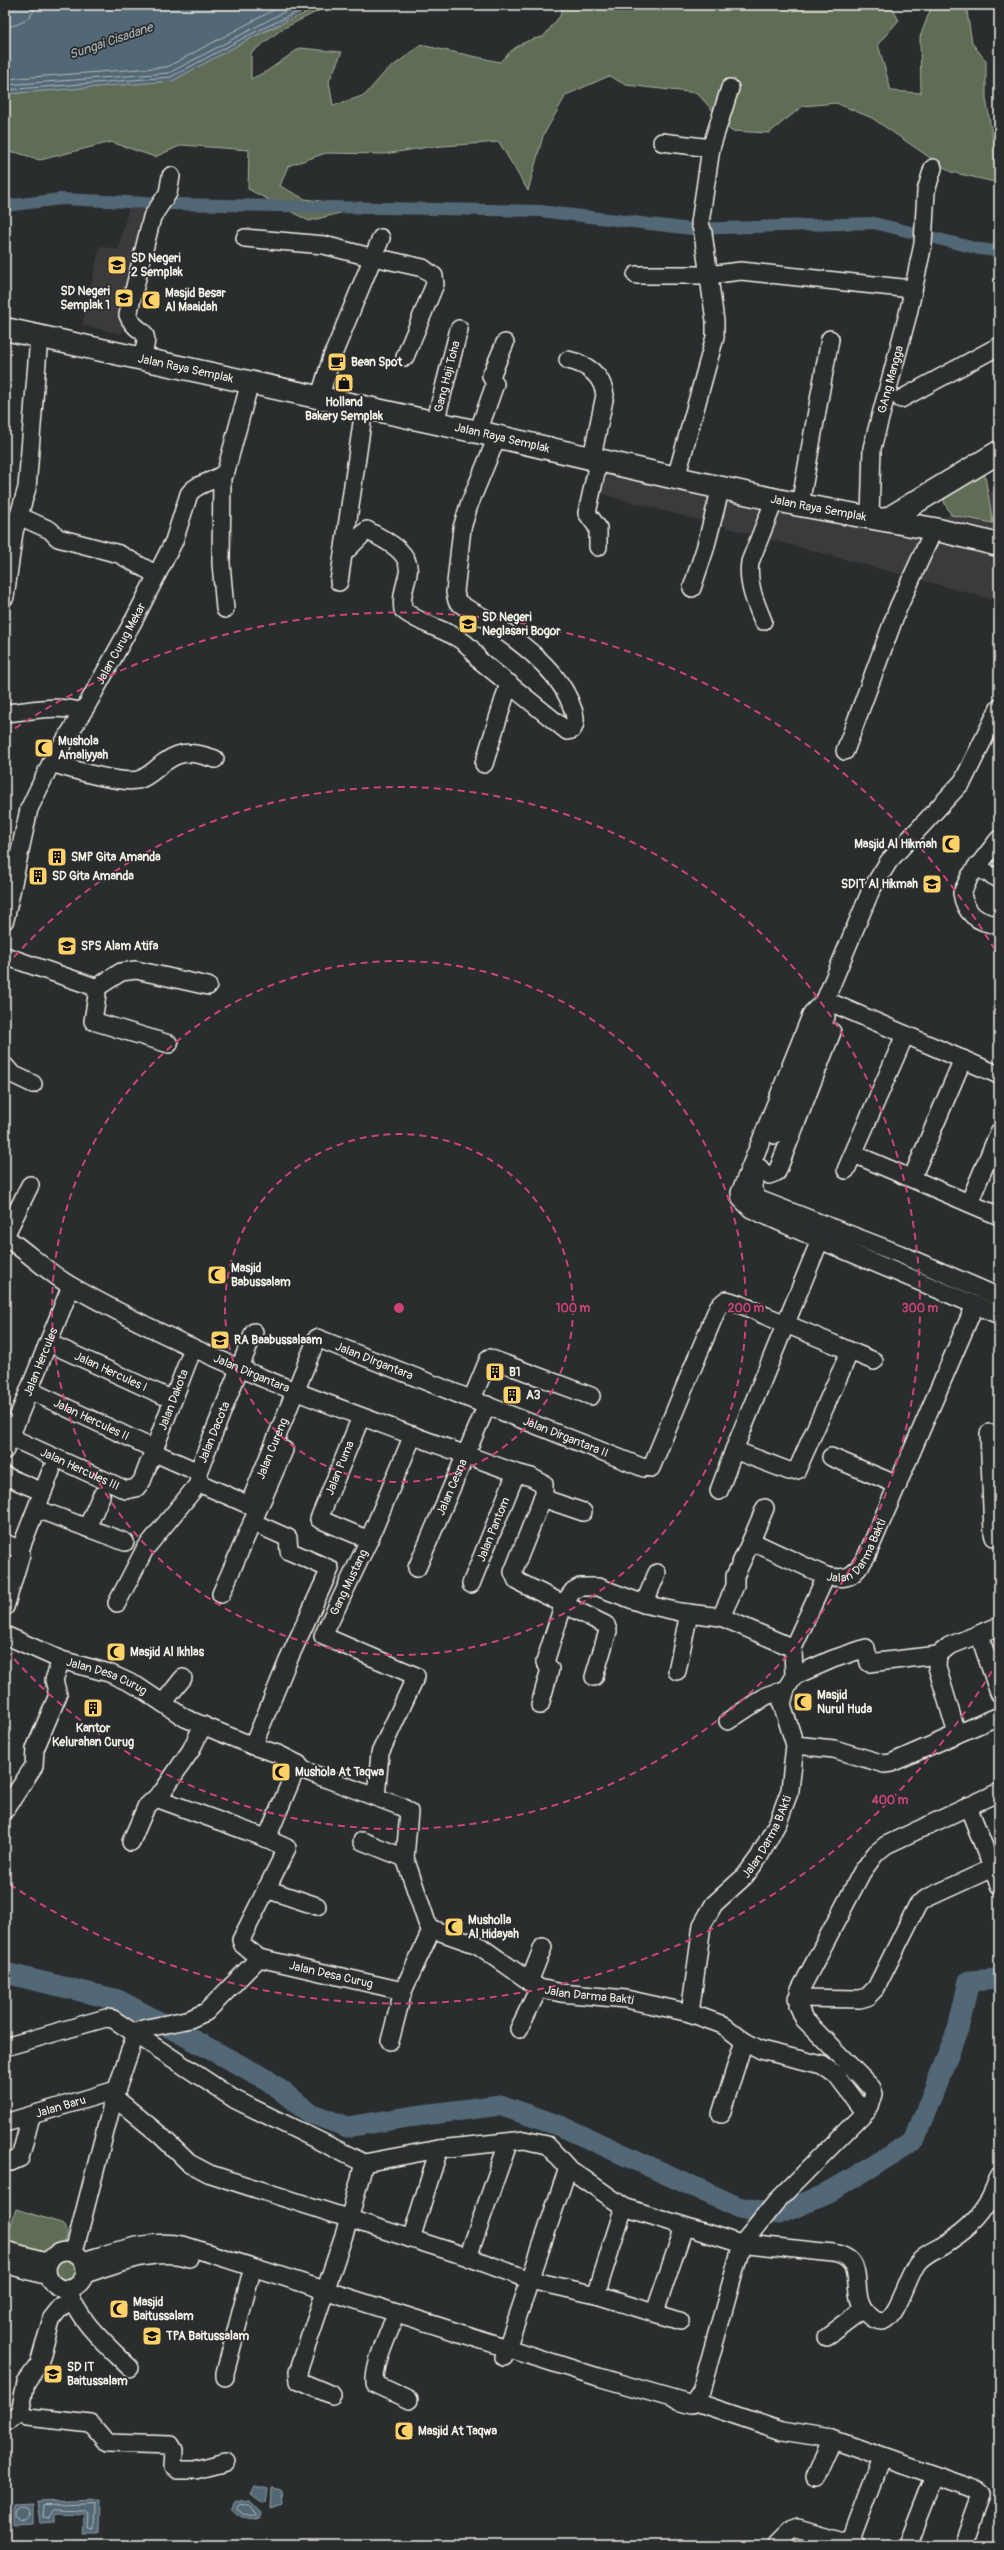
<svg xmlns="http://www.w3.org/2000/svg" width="1004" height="2550" viewBox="0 0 1004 2550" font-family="Pangolin,sans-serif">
	<rect width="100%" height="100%" fill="#2a2d2e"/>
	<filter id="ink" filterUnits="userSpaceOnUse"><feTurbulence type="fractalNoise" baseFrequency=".025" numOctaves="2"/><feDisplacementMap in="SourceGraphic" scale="8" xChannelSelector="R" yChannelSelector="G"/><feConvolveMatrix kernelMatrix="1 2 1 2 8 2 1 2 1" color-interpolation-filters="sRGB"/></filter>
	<g filter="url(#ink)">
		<g fill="#3b3a3e">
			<path d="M130,202l22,5 -30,127 -40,-9 18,-79 18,4z"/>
			<path d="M607,470l298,68 94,-50v113l-401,-108z"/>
		</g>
		<g fill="#5e6d56" stroke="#a9af9f">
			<path d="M323,5h7l-48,24 -31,24v26l16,-8 33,-23 42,4 -13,29 4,25 32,-11 20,-23 36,-27 79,17c13,-14 23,-22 43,-25l17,-21 3,-11h327l9,15 -21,24 13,47 30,2 -1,-56 12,-32h34l6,38 14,18v37l7,42 6,21v22l-48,-11 -79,-54 -36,-15 -33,3 -34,27 -38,-2 -34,-38 -71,-8 -17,-9 -43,19 -23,41 -15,55 -29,-49 -70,5 -45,7 -58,-1 -38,13 -8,20 25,13 59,8 -55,14 -61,-32 1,-39 -67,-5 -27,12 -44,-15 -71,18 -25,-8 -10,1v-59l167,-13 81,-44z"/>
			<path d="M984,470l9,53 -42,-8 -7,-13 1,-5z"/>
			<path d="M16,2209l48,15c10,16 -5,26 -21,28 -12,1 -27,-6 -38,-8z"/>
			<circle cx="66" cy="2271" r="15"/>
		</g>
		<g fill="#536776" stroke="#939ea4">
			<path d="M24,5h299l-21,7 -49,25 -81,44 -167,13v-82z"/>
			<path d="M255,2486l13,3 -2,13 -3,1 -12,-9z"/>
			<path d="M272,2488l10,2 1,15 -12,4z"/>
			<path d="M100,2499l-1,35h-16l2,-20 -30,-1v9l-15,1 -3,-22z"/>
			<path d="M235,2500l15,2 11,11 -1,4c-12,6 -19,1 -28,-9z"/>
			<path d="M32,2504v20l-19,1v-20z"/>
		</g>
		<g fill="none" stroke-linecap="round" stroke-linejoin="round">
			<g stroke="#b4baba" stroke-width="1">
				<path d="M5,27c13,-1 29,-8 30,-22"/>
				<path d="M5,79l162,-12 116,-62"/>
				<path d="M5,85l164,-12 128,-68"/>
				<path d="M5,90l166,-13 80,-43 61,-29"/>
				<path d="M95,2503l-1,27 -6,-1 1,-15 -4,-4 -30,-1 -3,3 -2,6 -7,-1 1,-12z"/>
				<path d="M239,2504l10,2 7,9c-8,4 -14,-1 -19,-7z"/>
				<circle cx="22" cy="2514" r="7"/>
			</g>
			<path stroke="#536776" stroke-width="12" d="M5,206l56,-7 111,5 368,7 152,18 182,-6 105,26 20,2"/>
			<path stroke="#536776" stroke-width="21" d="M5,1973l113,27 148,79 44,34 37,14 61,-10 92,-12 63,22 175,80 41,7 49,-21 86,-52 44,-112 11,-48 30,-2"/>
			<defs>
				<g id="minor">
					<path d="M662,142l49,6"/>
					<path d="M245,238l79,7 50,13"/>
					<path d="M374,257l49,11 11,8 1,8 -30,73"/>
					<path d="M636,275h72l33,-4 171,18"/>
					<path d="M142,358c11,-35 -5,-20 -14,-43l24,-98 16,-24 3,-17"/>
					<path d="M568,360c18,4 34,14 37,35l-13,62"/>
					<path d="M319,399l13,-42 49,-119"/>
					<path d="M901,399l98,-53"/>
					<path id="s1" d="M435,423l24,-94"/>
					<path d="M478,432l17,-48 -4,-8 14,-33"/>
					<path d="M222,476l-1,87 4,46"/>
					<path d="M676,478l39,-141v-16l-12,-88 -3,-10 11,-75 19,-60"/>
					<path d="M800,505l30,-166"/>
					<path d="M19,516l31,14 8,8 61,16 36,20"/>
					<path id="s2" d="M870,517l2,-69 36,-134 15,-70 3,-53 7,-23"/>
					<path d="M598,547v-19l-11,-15 12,-54"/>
					<path d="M344,553l23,-23c16,10 45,20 41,44 -3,13 -7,22 -5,36 22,19 62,21 75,49l89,72 5,-1c5,-7 3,-16 0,-23 -12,-36 -51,-64 -81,-85 -11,-8 -25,-12 -34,-21l-2,-9 7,-64 7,-23 28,-68"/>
					<path d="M339,582l25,-173"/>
					<path d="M692,588l13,-39 16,-62"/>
					<path d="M5,597l9,-65 13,-44 12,-151"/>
					<path d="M763,621c-8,-19 -16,-38 -13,-59l25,-63"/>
					<path d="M999,708l-36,73 -74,80 -18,29 -46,110 -13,13 -72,180 1,6 10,10 69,31 179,75"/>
					<path d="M5,713c26,-2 52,-9 77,-1"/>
					<path d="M845,751l53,-143 36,-79"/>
					<path d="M51,763c20,6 67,21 87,17 7,-2 12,-6 18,-11 21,-19 33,-19 59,-10"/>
					<path d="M484,764l25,-81"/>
					<path d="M999,839l-29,37 -8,17c3,21 16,30 37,32"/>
					<path d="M976,867l23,12"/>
					<path id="s3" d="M5,920l24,-111 22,-46 36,-58 48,-87 39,-77 15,-47c9,-13 27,-11 37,-23l24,-89"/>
					<path d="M5,956l90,31 2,8 -4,26 76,23"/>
					<path d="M96,988l25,-16 15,-2 72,16"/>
					<path d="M825,1000l174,75"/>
					<path d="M5,1066l7,8 21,10"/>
					<path d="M775,1135l51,-118 -1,-17"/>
					<path d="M854,1154l145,62"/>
					<path d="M760,1168l-8,19 6,12 142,55 99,43"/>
					<path d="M759,1170l10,5 8,-3 55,-140"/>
					<path d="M846,1170l59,-135"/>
					<path d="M912,1178l51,-119"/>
					<path d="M969,1203l30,-71"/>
					<path d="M5,1236l25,-51"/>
					<path id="s4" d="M5,1237c23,15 44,37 68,50 141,80 292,131 443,186l15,4 13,7v10l-31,78 4,9 89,44 2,6 -14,46"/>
					<path id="s5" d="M49,1343l124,57"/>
					<path d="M850,1351l24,10"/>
					<path id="s6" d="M29,1390l125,59"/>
					<path d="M472,1399l17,-41 102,38"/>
					<path d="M361,1417l-42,102 50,21"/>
					<path d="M989,1433l4,100 1,4h5"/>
					<path id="s7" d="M10,1437l116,53 10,-2 6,-7 51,-133"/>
					<path id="s8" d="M5,1450l66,-164"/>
					<path d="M153,1452l45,20"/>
					<path d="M831,1457l67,28"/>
					<path d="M651,1468l67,-161 8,-7c14,3 27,10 40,16 28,11 56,23 84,35l-53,119 -8,1 -55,-21 86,-210"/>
					<path d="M5,1476l38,16"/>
					<path id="s9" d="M199,1483l-1,-11 56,-140"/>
					<path d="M199,1483l50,22"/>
					<path d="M719,1491l15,-41"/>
					<path d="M542,1498l41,14"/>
					<path id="s10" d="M249,1505l68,-167 327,130"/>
					<path d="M37,1509l88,33"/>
					<path d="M252,1522l36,16 1,13 41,18 -43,94 -34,83"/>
					<path d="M87,1528l14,-32"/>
					<path d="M751,1541l14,-33"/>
					<path d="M5,1543l15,7 1,4 -16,53"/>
					<path d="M20,1550l31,-79"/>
					<path id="s11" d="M417,1568l70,-163"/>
					<path id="s12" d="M471,1584l45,-111"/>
					<path d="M221,1594l63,-144"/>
					<path d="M117,1603l28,-54 54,-66"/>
					<path d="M644,1604l13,-31"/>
					<path d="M721,1617l14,-31v-10l16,-35 75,35"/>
					<path d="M979,1634l20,59"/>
					<path id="s13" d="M5,1635l56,25 48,13 28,13 48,32 68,28 25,8 20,10 5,6 99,37 7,5 -4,46 23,68 4,3 46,16 61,43 22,5 65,6 64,14 33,12 21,16 17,9 61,15 14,10 28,37"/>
					<path d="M677,1671l12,-58"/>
					<path d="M794,1676l39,-17 33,-11 3,15 69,-8"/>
					<path d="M163,1703l20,-25"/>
					<path d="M540,1705l10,-36 -5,-7 19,-59 9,-12 7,-4h18l46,17 36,8 41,5 72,31"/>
					<path d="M728,1721l38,-25 20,-7"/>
					<path d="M957,1734l42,-18"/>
					<path d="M795,1745l39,4 50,15 7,-1 66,-29 -20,-67 1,-12 11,-9 50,-20"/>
					<path id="s14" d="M376,1797l4,-44 36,-77 -93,-40 46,-96 44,-105"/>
					<path d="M968,1806l31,79"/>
					<path d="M5,1810l29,-44 1,-17 23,-54 -4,-15 7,-20"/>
					<path d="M267,1838l31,-74"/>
					<path d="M362,1841l43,17"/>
					<path d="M131,1842l15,-35 17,-16 28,-41 12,-25"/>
					<path d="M266,1889l51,17"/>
					<path id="s15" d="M259,1958l144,33"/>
					<path d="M529,1982l14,-35"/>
					<path d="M797,1998l63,1 7,-2 9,-9 42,-84 9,-6 72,-33"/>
					<path id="s16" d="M690,2013l12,-88 12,-21 31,-28 14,-19 19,-35 12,-32 5,-45 -13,-41 4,-15 8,-13 -1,-28 33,-72c23,5 29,0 41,-21l108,-250"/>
					<path d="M519,2029l20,-41"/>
					<path d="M390,2041l13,-50 29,-62"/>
					<path d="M5,2047l101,-29 7,1 121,80 130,64 75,-14 85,-9 23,5 21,23 56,39 114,36 95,10c39,7 12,40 36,62 3,3 8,6 13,6 15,0 26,-49 37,-60 6,-7 15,-11 23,-15 22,-14 36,-25 49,-48l8,2"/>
					<path d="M114,2097l46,38 29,28 21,11 258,83 62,23 66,15 84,26"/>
					<path d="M721,2114l23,-73"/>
					<path id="s17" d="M5,2123l111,-33"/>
					<path d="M5,2160l6,2 9,-4 11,-42"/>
					<path d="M991,2198l8,-23"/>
					<path d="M411,2239l28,-90"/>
					<path d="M5,2250l44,12"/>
					<circle cx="66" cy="2270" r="19"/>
					<path d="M74,2252l40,-155 22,-64 7,-4 47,-10 16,-7 53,-54 -16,-13 -2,-5 46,-92 -24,-11 -107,-39"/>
					<path d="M468,2257l40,-114"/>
					<path d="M83,2261c31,-9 67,-23 100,-16l415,132 94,27 9,-13 41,-147 34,-42 94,-95 4,-13 -2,-6 -68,-69 -6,-14 1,-13 63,-120 14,-19 10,-8 113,-53"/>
					<path d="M5,2264l43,12"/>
					<path d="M85,2274c31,-10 73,-27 104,-16"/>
					<path d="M68,2290c11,32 38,54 62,78"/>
					<path d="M596,2295l28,-88"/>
					<path d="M72,2299l-12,9 -8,10 -13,46 -13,18 -6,30 8,5 63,7 16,19 64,2 3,5 -1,17 4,3h18l31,-8"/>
					<path d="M655,2312l29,-85"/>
					<path d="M392,2324c-7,19 -18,40 -17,60l34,16"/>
					<path d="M826,2337l37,-28"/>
					<path d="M504,2357l64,-189"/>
					<path d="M225,2377v-4l25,-95"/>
					<path d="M332,2395l-33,-14 -1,-9 51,-152 15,-57"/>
					<path d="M696,2402l86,29 50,8 142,50 7,6 -18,50"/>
					<path d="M5,2420h5l10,-8"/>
					<path d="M815,2477l17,-38"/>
					<path d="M850,2543l32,-85"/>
					<path d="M776,2545l15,-15 7,-2 59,17"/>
					<path d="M907,2545l27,-69"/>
				</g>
				<g id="major">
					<path id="s18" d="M5,329l473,103 198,46 124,27 134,24 65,16"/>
					<path d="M886,520l113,-68"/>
				</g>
			</defs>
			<use href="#minor" stroke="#f4f1e8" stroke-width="20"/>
			<use href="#major" stroke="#f4f1e8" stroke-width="25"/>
			<use href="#minor" stroke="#2a2d2e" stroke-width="17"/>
			<use href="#major" stroke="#2a2d2e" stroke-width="22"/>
		</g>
	</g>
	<g fill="none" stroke="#cc4377" stroke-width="2" stroke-dasharray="7 5">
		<circle cx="399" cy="1308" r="174"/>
		<circle cx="399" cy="1308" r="347"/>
		<path d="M6 966A521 521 0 1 1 6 1650"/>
		<path d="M998 1661A695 695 0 0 1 5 1881M5 735A695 695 0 0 1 998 955"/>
	</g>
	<defs>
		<symbol id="school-square" viewBox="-11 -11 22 22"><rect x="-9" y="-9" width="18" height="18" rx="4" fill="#ffd166" stroke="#2a2d2e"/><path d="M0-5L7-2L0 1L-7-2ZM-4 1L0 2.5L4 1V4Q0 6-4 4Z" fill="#111"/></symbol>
		<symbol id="mosque-square" viewBox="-11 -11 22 22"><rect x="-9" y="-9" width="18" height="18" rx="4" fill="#ffd166" stroke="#2a2d2e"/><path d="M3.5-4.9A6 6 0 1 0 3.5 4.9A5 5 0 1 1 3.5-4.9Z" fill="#111"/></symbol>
		<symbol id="cafe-square" viewBox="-11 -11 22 22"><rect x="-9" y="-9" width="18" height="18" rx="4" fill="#ffd166" stroke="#2a2d2e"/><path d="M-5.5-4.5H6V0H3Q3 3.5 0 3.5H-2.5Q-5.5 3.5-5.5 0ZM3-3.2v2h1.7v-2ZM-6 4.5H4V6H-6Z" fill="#111"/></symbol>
		<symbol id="shop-square" viewBox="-11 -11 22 22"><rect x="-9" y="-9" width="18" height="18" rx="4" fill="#ffd166" stroke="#2a2d2e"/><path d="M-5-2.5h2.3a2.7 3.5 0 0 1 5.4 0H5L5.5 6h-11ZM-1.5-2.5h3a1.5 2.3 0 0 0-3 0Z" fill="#111"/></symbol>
		<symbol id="building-square" viewBox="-11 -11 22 22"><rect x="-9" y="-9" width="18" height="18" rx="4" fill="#ffd166" stroke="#2a2d2e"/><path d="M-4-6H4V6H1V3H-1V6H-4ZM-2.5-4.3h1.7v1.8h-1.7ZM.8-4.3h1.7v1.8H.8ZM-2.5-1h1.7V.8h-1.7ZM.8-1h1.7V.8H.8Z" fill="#111"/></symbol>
	</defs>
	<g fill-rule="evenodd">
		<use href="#school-square" x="106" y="254" width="22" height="22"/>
		<use href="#school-square" x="113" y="287" width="22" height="22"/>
		<use href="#mosque-square" x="140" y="289" width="22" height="22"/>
		<use href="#cafe-square" x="326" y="351" width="22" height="22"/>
		<use href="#shop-square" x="333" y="372" width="22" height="22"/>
		<use href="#school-square" x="457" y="613" width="22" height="22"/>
		<use href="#mosque-square" x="33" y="737" width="22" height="22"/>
		<use href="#mosque-square" x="940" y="833" width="22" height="22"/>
		<use href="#building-square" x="46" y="846" width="22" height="22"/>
		<use href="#building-square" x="27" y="865" width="22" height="22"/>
		<use href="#school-square" x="921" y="873" width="22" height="22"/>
		<use href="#school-square" x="56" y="935" width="22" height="22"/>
		<use href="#mosque-square" x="206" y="1264" width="22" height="22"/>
		<use href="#school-square" x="209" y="1329" width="22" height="22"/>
		<use href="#building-square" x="484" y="1361" width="22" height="22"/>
		<use href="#building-square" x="501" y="1384" width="22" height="22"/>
		<use href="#mosque-square" x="105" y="1641" width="22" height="22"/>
		<use href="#mosque-square" x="792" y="1691" width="22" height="22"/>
		<use href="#building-square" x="82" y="1697" width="22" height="22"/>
		<use href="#mosque-square" x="270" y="1761" width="22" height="22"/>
		<use href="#mosque-square" x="443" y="1916" width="22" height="22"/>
		<use href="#mosque-square" x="108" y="2298" width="22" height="22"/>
		<use href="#school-square" x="141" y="2325" width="22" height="22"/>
		<use href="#school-square" x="42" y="2363" width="22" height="22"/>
		<use href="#mosque-square" x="393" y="2420" width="22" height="22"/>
	</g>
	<g text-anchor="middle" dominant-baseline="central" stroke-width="3.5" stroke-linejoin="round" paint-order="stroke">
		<g font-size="12" font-weight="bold" fill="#f4f1e8" stroke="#2a2d2e" text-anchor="start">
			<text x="131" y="258">SD Negeri<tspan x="131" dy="14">2 Semplak</tspan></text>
			<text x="110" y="291" text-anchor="end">SD Negeri<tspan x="110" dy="14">Semplak 1</tspan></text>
			<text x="165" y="293">Masjid Besar<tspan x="165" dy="14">Al Maaidah</tspan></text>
			<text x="351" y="362">Bean Spot</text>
			<text x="344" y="402" text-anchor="middle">Holland<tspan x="344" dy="14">Bakery Semplak</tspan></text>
			<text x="482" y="617">SD Negeri<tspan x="482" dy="14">Neglasari Bogor</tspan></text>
			<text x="58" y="741">Mushola<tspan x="58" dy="14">Amaliyyah</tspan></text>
			<text x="937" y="844" text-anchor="end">Masjid Al Hikmah</text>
			<text x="71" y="857">SMP Gita Amanda</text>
			<text x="52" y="876">SD Gita Amanda</text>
			<text x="918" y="884" text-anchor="end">SDIT Al Hikmah</text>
			<text x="81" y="946">SPS Alam Atifa</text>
			<text x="231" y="1268">Masjid<tspan x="231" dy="14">Babussalam</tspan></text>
			<text x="234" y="1340">RA Baabussalaam</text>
			<text x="509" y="1372">B1</text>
			<text x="526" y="1395">A3</text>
			<text x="130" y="1652">Masjid Al Ikhlas</text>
			<text x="817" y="1695">Masjid<tspan x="817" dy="14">Nurul Huda</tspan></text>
			<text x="93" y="1728" text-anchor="middle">Kantor<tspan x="93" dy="14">Kelurahan Curug</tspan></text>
			<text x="295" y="1772">Mushola At Taqwa</text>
			<text x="468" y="1920">Musholla<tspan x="468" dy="14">Al Hidayah</tspan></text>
			<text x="133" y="2302">Masjid<tspan x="133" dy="14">Baitussalam</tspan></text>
			<text x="166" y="2336">TPA Baitussalam</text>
			<text x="67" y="2367">SD IT<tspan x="67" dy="14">Baitussalam</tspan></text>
			<text x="418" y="2431">Masjid At Taqwa</text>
		</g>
		<g font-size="12" fill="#f4f1e8" stroke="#2a2d2e">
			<text stroke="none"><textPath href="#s18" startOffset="185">Jalan Raya Semplak</textPath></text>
			<text stroke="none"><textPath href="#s1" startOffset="48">Gang Haji Toha</textPath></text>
			<text stroke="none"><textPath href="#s2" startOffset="140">GAng Mangga</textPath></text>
			<text stroke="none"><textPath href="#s18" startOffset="509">Jalan Raya Semplak</textPath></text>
			<text stroke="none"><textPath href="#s18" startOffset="833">Jalan Raya Semplak</textPath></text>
			<text stroke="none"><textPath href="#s3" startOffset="303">Jalan Curug Mekar</textPath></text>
			<text stroke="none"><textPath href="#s10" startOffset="242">Jalan DIrgantara</textPath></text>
			<text stroke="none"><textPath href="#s8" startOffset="95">Jalan Hercules</textPath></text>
			<text stroke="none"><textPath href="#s5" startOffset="68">Jalan Hercules I</textPath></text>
			<text stroke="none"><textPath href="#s4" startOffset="283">Jalan Dirgantara</textPath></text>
			<text stroke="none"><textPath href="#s7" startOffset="234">Jalan Dakota</textPath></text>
			<text stroke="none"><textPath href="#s6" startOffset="69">Jalan Hercules II</textPath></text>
			<text stroke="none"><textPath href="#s9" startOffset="54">Jalan Dacota</textPath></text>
			<text stroke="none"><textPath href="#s10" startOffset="448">Jalan Dirgantara II</textPath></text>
			<text stroke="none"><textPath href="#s10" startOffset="61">Jalan Cureng</textPath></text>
			<text transform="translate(340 1468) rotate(-68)">Jalan Puma</text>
			<text stroke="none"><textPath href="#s7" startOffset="77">Jalan Hercules III</textPath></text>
			<text stroke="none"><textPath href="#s11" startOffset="88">Jalan Cesna</textPath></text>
			<text stroke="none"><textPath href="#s12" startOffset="59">Jalan Pantom</textPath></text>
			<text stroke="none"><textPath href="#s16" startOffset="524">Jalan Darma Bakti</textPath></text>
			<text stroke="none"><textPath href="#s14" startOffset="290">Gang Mustang</textPath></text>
			<text stroke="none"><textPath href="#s13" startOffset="110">Jalan Desa Curug</textPath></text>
			<text stroke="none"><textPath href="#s16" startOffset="200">Jalan Darma BAkti</textPath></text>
			<text stroke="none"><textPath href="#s15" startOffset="74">Jalan Desa Curug</textPath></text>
			<text stroke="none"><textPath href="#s13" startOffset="741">Jalan Darma Bakti</textPath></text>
			<text stroke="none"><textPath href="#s17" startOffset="58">Jalan Baru</textPath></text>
		</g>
		<g font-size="13" font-style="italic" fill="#acb3b5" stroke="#2a2d2e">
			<text transform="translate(111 41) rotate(-19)">Sungai Cisadane</text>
		</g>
	</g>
	<circle cx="399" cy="1308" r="6" fill="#cc4377" stroke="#2a2d2e" stroke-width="2"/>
	<g font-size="12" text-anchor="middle" font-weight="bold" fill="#cc4377" stroke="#2a2d2e" stroke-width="3.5" stroke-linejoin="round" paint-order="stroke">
		<text x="573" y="1312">100 m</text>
		<text x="746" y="1312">200 m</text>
		<text x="920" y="1312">300 m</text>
		<text x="890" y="1804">400 m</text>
	</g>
	<rect width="1004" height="2550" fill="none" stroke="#2a2d2e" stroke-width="20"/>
	<rect x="10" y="10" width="984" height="2530" fill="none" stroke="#f4f1e8" stroke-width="1.5" filter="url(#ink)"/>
</svg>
